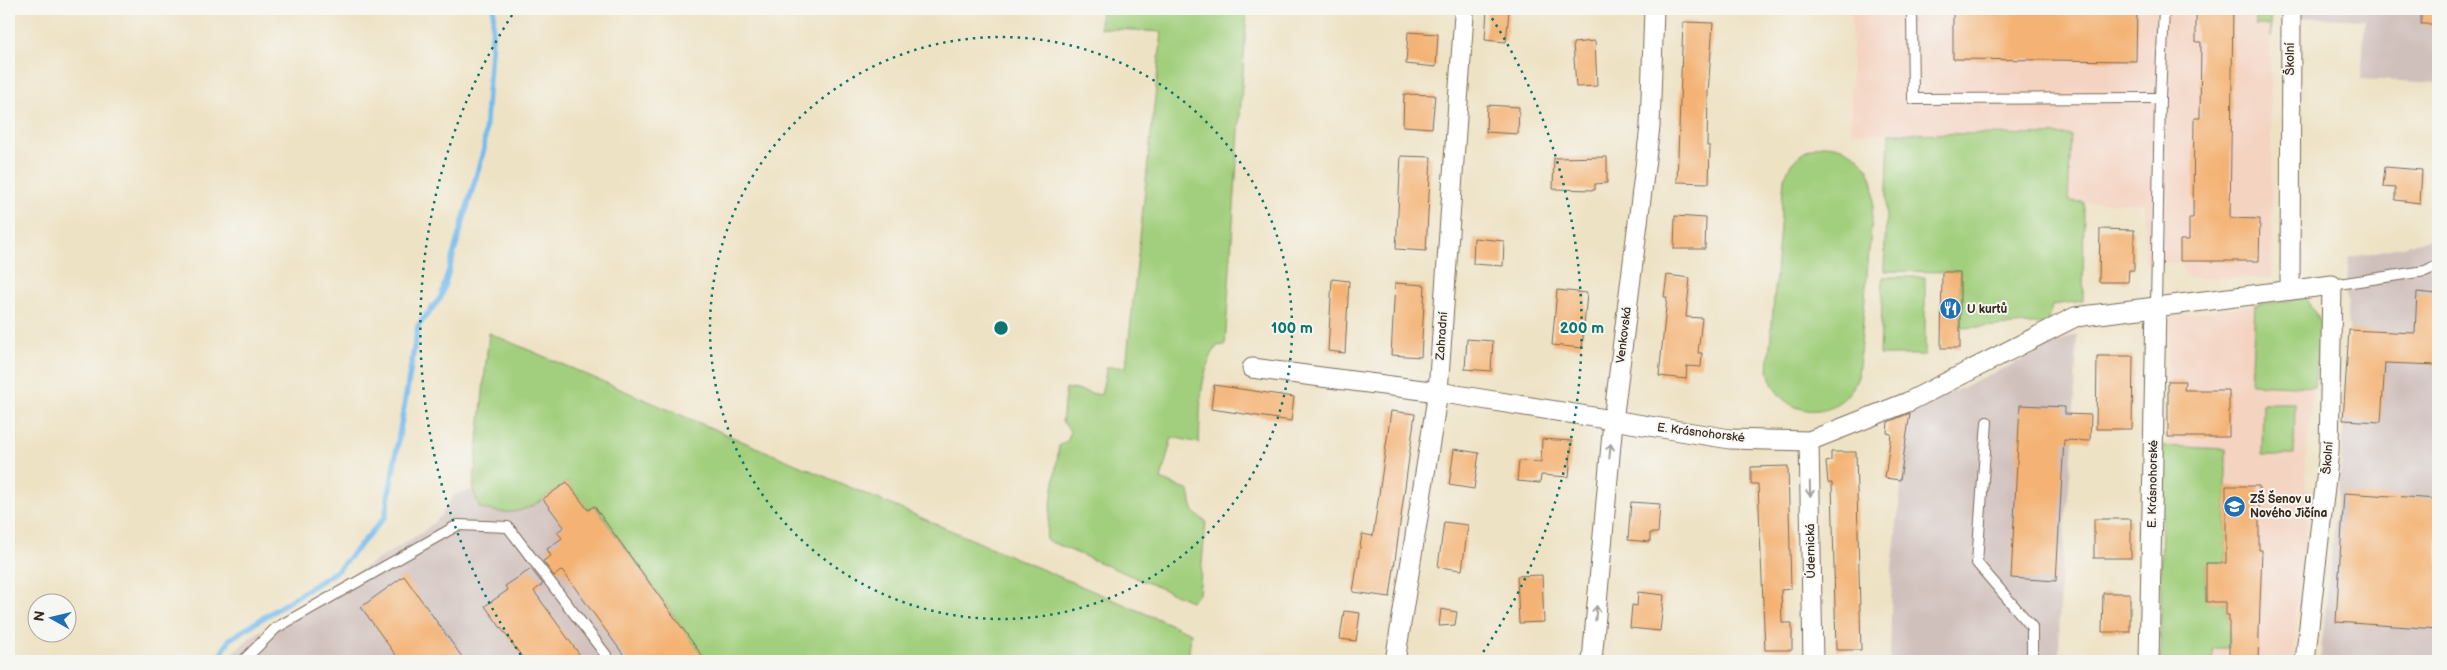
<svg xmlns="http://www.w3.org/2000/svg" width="2447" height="670" viewBox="0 0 2447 670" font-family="'Balsamiq Sans',sans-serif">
	<rect width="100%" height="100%" fill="#f6f6f2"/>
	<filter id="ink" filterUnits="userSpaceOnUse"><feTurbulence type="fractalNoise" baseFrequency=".02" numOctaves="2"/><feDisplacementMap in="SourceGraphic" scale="10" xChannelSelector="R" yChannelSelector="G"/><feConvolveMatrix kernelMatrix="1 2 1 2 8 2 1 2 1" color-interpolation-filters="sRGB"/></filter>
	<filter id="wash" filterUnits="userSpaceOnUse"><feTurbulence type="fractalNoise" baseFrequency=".0096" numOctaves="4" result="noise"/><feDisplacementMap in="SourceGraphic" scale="20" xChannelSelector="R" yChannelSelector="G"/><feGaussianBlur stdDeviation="1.12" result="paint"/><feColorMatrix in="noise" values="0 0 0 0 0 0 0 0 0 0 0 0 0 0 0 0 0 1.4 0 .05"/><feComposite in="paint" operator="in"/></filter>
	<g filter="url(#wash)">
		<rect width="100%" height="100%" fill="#eee2c4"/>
		<g fill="#f4d3c1">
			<path d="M1852,9h418l2,269h-82l-5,-4 -5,-11h-35v-60l-77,-1 3,-67 -220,-2z"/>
			<path d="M2306,298l15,25 -16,139 1,87 -10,65 -3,47h-133l3,-215h5l1,-129z"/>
		</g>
		<g fill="#d0c0bc">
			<path d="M2299,9h139v74l-77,-4 4,-59 -66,-3z"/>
			<path d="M2438,238v423h-118l22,-204 7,-127 -3,-35 3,-37z"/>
			<path d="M489,333l702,300 -3,28h-964l28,-25 171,-104 18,-16 12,-21 20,-5z"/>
			<path d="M2077,334l-4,108 -13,144 -1,75h-169l2,-94 18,-155z"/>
		</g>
		<g fill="#a2cf7d" stroke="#6e7c4e">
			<path d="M1101,9h146l-22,336 -8,1c-19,28 -16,64 -18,97l-27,-6 -11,42 28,12c3,15 2,23 17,30l-7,73 -8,7 -145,-61 13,-94 9,-6 2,-9 -8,-10 4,-33 35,7 6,-28h19l36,-335 -62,-4z"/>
			<path d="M2256,9h14l1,28 -1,-12h-14z"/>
			<path d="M1889,133l182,2 -3,66 16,1 -1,99 -31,4 -4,18 -88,5v-56l-76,-1z"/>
			<path d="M1822,145c30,0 52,19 52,50l-16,182c-18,48 -81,43 -90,-7l16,-191c6,-19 19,-29 38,-34z"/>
			<path d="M1883,277h42v78h-45z"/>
			<path d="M2306,298l15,25 -7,64 -63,-3 4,-79z"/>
			<path d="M489,333l702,300 -3,28h-482l-111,-155 -7,4 -21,-28c-33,23 -44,38 -87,26l-7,-18z"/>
			<path d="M2263,403h32l-1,52h-32z"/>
			<path d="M2163,446l63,3v114l-20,1v37l20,1v13h3v33h-16v13h-53z"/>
		</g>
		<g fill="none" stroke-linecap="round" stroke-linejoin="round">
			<path stroke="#76bbed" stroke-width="5.5" d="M217,661l13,-22 108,-69 47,-53 33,-191 23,-29 43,-148 10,-140"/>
		</g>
		<g id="blocks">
			<g fill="#f4b374">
				<path d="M1953,9h184l-1,52 -183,-2z"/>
				<path d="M2196,9h37l-3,209 30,1 -1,42h-79v-21h9v-22h4l1,-100h6l1,-76h-5z"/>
				<rect x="2421" y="9" width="17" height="15"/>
				<path d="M1487,10l22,1 -3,31 -21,-2z"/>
				<path d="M1683,22l30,1 -5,70 -1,53h3l-1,37 -32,-1z"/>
				<path d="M1408,32l30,2 -2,33 -30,-3z"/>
				<path d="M1595,41l2,45 -21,1 -3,-44z"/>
				<path d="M1404,94l31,1 -3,33 -29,-2z"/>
				<path d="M1487,105l32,2 -1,27 -32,-2z"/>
				<path d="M1401,156l30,1 -5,94 -30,-2z"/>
				<path d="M1607,157v26l-12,1v6l-42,-1 1,-31z"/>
				<path d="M2385,167l37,3 -2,33 -25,-3v-12l-12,-1z"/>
				<path d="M1675,216l31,2 -1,31h-31z"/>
				<path d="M2100,229l34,1v40h-5l-1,12h-29z"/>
				<path d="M1474,238l30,3 -1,25 -30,-2z"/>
				<path d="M1942,272h18v76h-19z"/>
				<path d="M1667,275l23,3 -4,39 16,1 -4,35h4l-1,14 -14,-1 -1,13 -27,-3 8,-79h-3z"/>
				<path d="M1332,279l17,2 -4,72 -17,-2z"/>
				<path d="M1395,283l30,2 -4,72 -30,-2z"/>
				<path d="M1557,290l30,3 -5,55 -30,-3z"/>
				<path d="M2417,292l21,2v71l-53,-2 -4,59 -38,-2 6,-90 66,3z"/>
				<path d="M1467,339l26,2 -2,30 -26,-2z"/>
				<path d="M2097,356h36l-1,73h-36z"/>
				<path d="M2168,381h17l-1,9h45v47h-61z"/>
				<path d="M1214,385l80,12 -3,24 -80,-12z"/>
				<path d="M2020,405l45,2v7l26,1 -1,26 -26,-1 -8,141 -45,-3z"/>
				<path d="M1391,411l24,3 -25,183 -37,-5 9,-58 11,2z"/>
				<path d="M1910,413l-10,67 -15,-2 6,-44 -4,-1 1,-11z"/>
				<path d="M1542,439l30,2 -3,36 -28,-2 -1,8 -23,-2 2,-20 22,1z"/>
				<path d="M1454,449l25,4 -5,36 -25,-4z"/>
				<path d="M1831,452h25l5,198h-25l-4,-167h-4l-2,-21 5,-1z"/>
				<path d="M1788,466l3,123 -10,1 1,33h10v27h-27l-7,-166h-7v-17z"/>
				<path d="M567,482l21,28 6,-4 112,155h-78l-66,-91 -8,6 -11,-15 8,-5 -4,-7 15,-11 -5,-6 7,-5 -21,-28z"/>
				<path d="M2226,486h33v64h3l-4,111h-29v-46h-3v-13h-20v-39h20z"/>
				<path d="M2344,493l94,6v130l-102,-7z"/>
				<path d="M1631,502l29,2 -2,29h-8v9l-22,-2z"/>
				<rect x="2094" y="519" width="37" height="39"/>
				<path d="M1444,522l24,3 -6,45 -24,-3z"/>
				<path d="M531,569l12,15 -9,7 50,70h-59l-40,-55 23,-16 -3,-4z"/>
				<path d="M1542,575l2,47 -25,1 -2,-47z"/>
				<path d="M404,576l61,85h-65l-39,-54z"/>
				<path d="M1638,592l26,3 -4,36 -30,-3 2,-23 5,1z"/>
				<path d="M2103,593h27v39h-28z"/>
				<path d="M1441,609l16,3 -2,13 -16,1z"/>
				<path d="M1344,611l16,2 -4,28 -16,-2z"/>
			</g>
		</g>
	</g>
	<g filter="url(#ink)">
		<use href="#blocks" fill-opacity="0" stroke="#7a6a58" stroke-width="1"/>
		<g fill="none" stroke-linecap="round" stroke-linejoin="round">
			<defs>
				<g id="service">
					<path d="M1912,9l1,90 247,-1"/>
					<path d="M2332,285l93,-14 13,-6"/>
					<path d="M2156,306l4,-208 4,-89"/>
					<path d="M1987,422l-10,141 55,64v34"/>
					<path d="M243,661l33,-33 182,-103 50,2 98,128"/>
				</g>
				<g id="minor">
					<path d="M2290,290l1,-281"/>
					<path d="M1252,368l186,24 292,47 79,2 99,-39 167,-85 257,-32 -3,167 -24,209"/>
					<path d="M1809,441l4,220"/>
					<path d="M1395,661l43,-269 26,-377 -1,-6"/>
					<path d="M1592,661l21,-240 37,-294 4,-118"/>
					<path d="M2149,661l7,-355"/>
				</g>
			</defs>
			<use href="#service" stroke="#7a6a58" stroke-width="12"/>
			<use href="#minor" stroke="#7a6a58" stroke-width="21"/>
			<use href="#service" stroke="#fff" stroke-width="10"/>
			<use href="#minor" stroke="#fff" stroke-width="19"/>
		</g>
		<defs><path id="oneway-shaft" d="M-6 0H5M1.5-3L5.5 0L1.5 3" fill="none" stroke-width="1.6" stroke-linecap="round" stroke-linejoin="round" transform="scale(1.25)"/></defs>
		<g stroke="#a79f9a">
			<use href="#oneway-shaft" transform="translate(1610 451) rotate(-85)"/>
			<use href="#oneway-shaft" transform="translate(1810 489) rotate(89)"/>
			<use href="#oneway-shaft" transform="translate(1596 613) rotate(-85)"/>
		</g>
	</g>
	<g fill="none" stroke="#0f766e" stroke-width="2.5" stroke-dasharray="2.5 5">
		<circle cx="1001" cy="328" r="291"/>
		<path d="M525 661A581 581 0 0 1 514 12M1488 12A581 581 0 0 1 1477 661"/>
	</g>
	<defs>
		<symbol id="restaurant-disc" viewBox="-11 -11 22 22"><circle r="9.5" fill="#1f6fb2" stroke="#f6f6f2"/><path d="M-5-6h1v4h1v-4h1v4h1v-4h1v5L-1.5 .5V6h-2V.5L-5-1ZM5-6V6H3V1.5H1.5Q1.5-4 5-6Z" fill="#fff"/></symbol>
		<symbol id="school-disc" viewBox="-11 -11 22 22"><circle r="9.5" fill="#1f6fb2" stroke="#f6f6f2"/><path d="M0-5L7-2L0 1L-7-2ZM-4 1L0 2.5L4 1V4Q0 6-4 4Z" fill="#fff"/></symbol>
	</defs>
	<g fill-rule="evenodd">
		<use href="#restaurant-disc" x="1938" y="296" width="25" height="25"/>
		<use href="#school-disc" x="2222" y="494" width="25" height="25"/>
	</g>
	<g text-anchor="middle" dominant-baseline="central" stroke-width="4" stroke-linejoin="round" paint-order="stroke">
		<g font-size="12" fill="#3b2a1e" stroke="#f6f6f2">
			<text transform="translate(2290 59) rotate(-90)">Školní</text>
			<text transform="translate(1624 335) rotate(-83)">Venkovská</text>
			<text transform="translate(1442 336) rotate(-86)">Zahradní</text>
			<text transform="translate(1701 433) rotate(7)">E. Krásnohorské</text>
			<text transform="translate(2328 458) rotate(-86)">Školní</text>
			<text transform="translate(2153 484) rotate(-89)">E. Krásnohorské</text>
			<text transform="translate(1811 551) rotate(-91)">Údernická</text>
		</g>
		<g font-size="12" font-weight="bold" fill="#3b2a1e" stroke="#f6f6f2" text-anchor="start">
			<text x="1967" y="309">U kurtů</text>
			<text x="2250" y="499">ZŠ Šenov u<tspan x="2250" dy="14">Nového Jičína</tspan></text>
		</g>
	</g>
	<circle cx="1001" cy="328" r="8" fill="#0f766e" stroke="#f6f6f2" stroke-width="2.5"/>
	<g font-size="15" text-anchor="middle" font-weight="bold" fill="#0f766e" stroke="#f6f6f2" stroke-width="4" stroke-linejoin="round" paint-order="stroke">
		<text x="1292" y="333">100 m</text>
		<text x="1582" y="333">200 m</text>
	</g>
	<rect width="2447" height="670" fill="none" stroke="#f6f6f2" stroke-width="30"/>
	<g transform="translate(52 618) rotate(278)"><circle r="24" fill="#f6f6f2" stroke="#aba49d"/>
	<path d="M0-4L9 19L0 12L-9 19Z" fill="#1f6fb2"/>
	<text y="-8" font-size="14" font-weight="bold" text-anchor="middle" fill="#3b2a1e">N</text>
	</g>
</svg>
